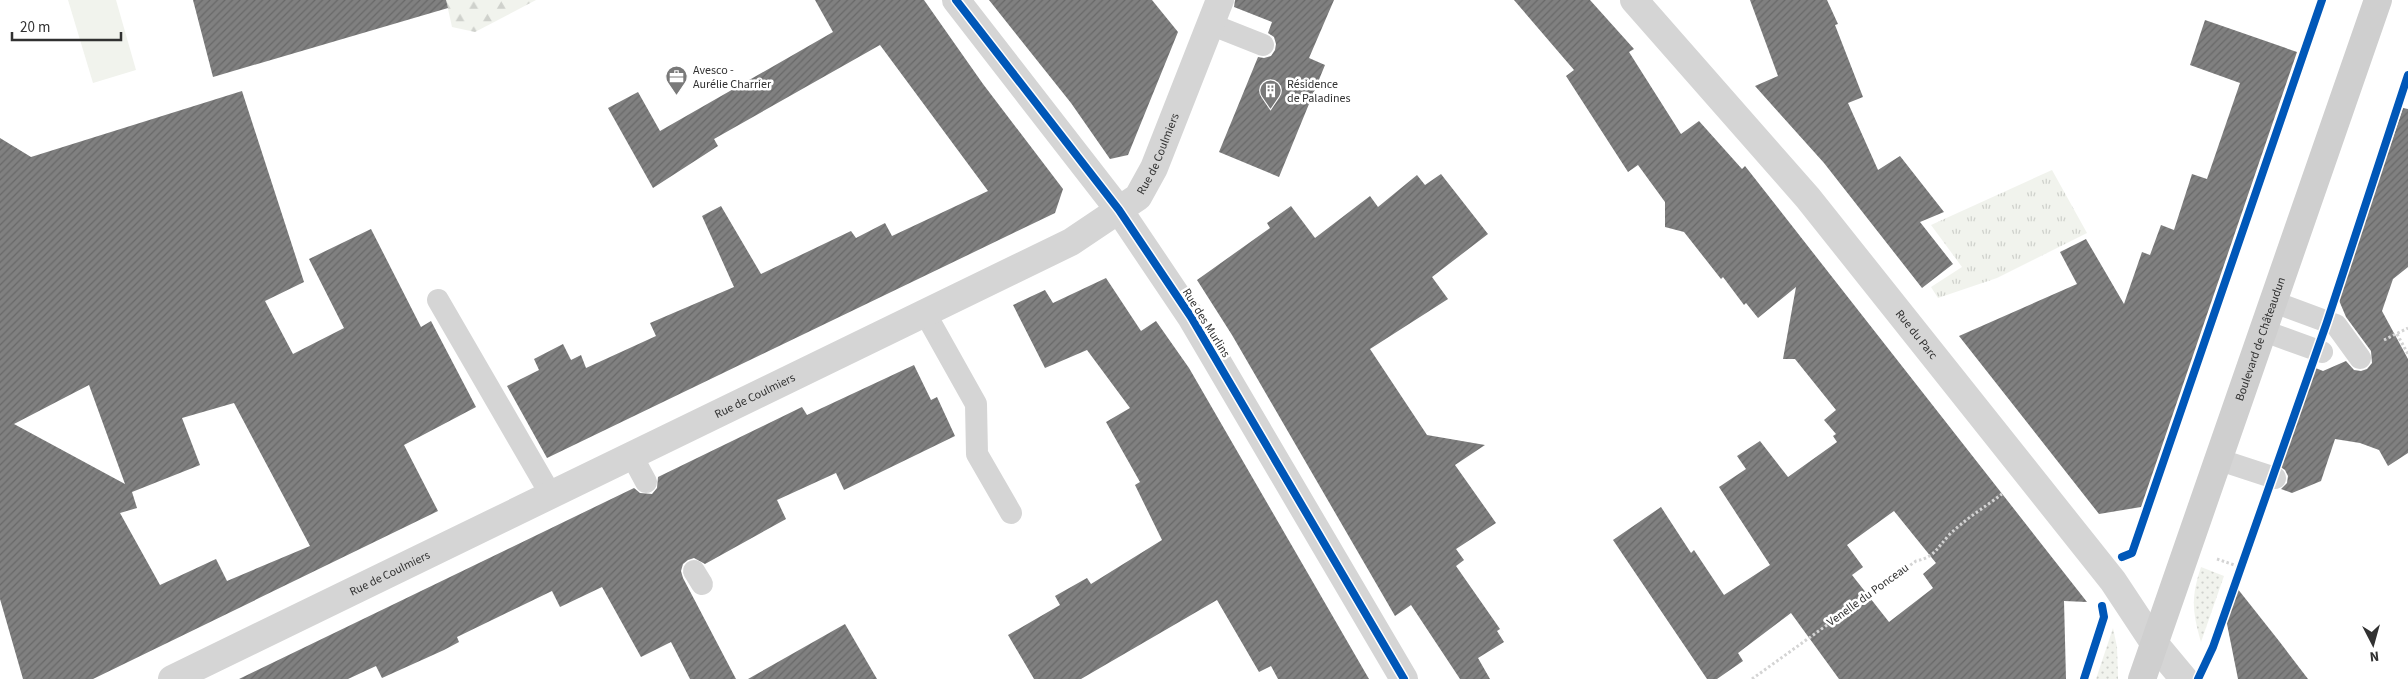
<svg xmlns="http://www.w3.org/2000/svg" width="2408" height="679" viewBox="0 0 2408 679" font-family="'Source Sans 3',sans-serif">
	<defs>
		<pattern id="grass-tufts" width="24" height="20" patternUnits="userSpaceOnUse" patternTransform="scale(1.25)"><rect width="24" height="20" fill="#f1f3ed"/><path d="M3 7l-1-3M5 7V3M7 7l1-3M15 17l-1-3M17 17v-4M19 17l1-3" fill="none" stroke="#cfd1cc"/></pattern>
		<pattern id="forest-firs" width="22" height="20" patternUnits="userSpaceOnUse" patternTransform="scale(1.25)"><rect width="22" height="20" fill="#f1f3ed"/><path d="M5 1l3.5 6h-7zM16 11l3.5 6h-7z" fill="#cfd1cc"/></pattern>
		<pattern id="park-dots" width="8" height="8" patternUnits="userSpaceOnUse" patternTransform="scale(1.25)"><rect width="8" height="8" fill="#f1f3ed"/><path d="M2 2h.1M6 6h.1" fill="none" stroke="#cfd1cc" stroke-width="1.8" stroke-linecap="round"/></pattern>
		<pattern id="building-hatch" width="6" height="6" patternUnits="userSpaceOnUse" patternTransform="scale(1.25)"><rect width="6" height="6" fill="#808080"/><path d="M-1 1l2-2M0 6l6-6M5 7l2-2" fill="none" stroke="#696969"/></pattern>
	</defs>
	<rect width="100%" height="100%" fill="#fff"/>
	<path fill="url(#grass-tufts)" d="M2052,170l35,63 -90,45 -59,20 -7,-11 31,-20 -31,-42z"/>
	<path fill="url(#forest-firs)" d="M446,0h90l-61,32 -23,-5z"/>
	<g fill="url(#park-dots)">
		<path d="M2201,567l23,9 -23,66c-9,-31 -10,-45 0,-75z"/>
		<path d="M2113,628l4,19 1,32h-22z"/>
	</g>
	<path fill="#f1f3ed" d="M68,0h48l20,70 -43,13z"/>
	<g fill="url(#building-hatch)" fill-rule="evenodd">
		<path d="M193,0h253l2,8 -235,69z"/>
		<path d="M815,0h109l59,84 80,105 -8,24 -508,245 -40,-72 32,-16 -5,-11 29,-15 8,16 10,-5 5,13 70,-32 -6,-13 84,-36 -32,-71 19,-10 40,68 90,-43 5,7 29,-15 7,13 96,-45 -108,-146 -166,94 4,7 -65,42 -45,-80 30,-16 22,39 173,-99z"/>
		<path d="M989,0h163l26,32 -50,123 -18,4 -39,-56z"/>
		<path d="M1235,0h99l-25,58 16,7 -46,112 -60,-25 39,-95 6,1 7,-2 4,-6 1,-6 -2,-7 -6,-4 4,-11 -38,-15z"/>
		<path d="M1514,0h76l44,49 -5,3 52,82 18,-13 43,48 3,-3 342,436 -23,-1 2,78h-227l-48,-66 -53,40 5,8 -26,18h-10l-94,-139 48,-33 30,46 3,-3 30,45 46,-30 -51,-78 27,-18 -9,-13 23,-15 28,36 49,-35 -4,-6 3,-2 -12,-14 12,-10 -41,-51h-12l13,-72 -38,31 -12,-15 -2,2 -21,-28 -2,2 -37,-47 -19,-5v-25l-27,-37 -10,7 -62,-96 8,-6zM1894,511l42,52 -13,11 10,14 -44,34 -37,-47 11,-8 -16,-22z"/>
		<path d="M1750,0h77l11,24 -3,1 28,72 -15,6 30,67 22,-14 44,56 -24,10 33,42 -31,24 -98,-125 -69,-77 23,-10z"/>
		<path d="M2205,20l92,32 -156,455 -42,7 -140,-178 118,-52 -17,-32 26,-13 38,65 18,-52 8,3 11,-30 13,5 18,-56 15,5 33,-96 -50,-18z"/>
		<path d="M242,91l62,191 -39,19 28,53 51,-26 -35,-69 62,-30 50,98 10,-6 45,86 -72,38 34,66 -345,168h-70l-23,-80v-461l31,19zM89,385l36,99 -111,-60zM234,403l76,143 -83,35 -11,-22 -56,26 -40,-72 17,-5 -5,-16 68,-27 -18,-47z"/>
		<path d="M2403,108l5,1v158l-15,12 -11,32 26,48v94l-20,13 -9,-16 -19,-7 -25,-4 -14,42 -29,12 -11,-4 6,-6 1,-7 -3,-6 -6,-4 34,-99 10,4 23,-10 8,9 7,1 6,-2 5,-6 -1,-12 -25,-34 -8,-19z"/>
		<path d="M1441,174l47,60 -56,43 16,22 -78,50 57,86 58,10 -30,20 41,58 -40,26 8,11 -8,6 44,63 -3,2 7,11 -26,16 12,21h-30l-49,-74 -16,11 -163,-281 -35,-55 73,-52 -3,-5 24,-17 24,32 55,-42 8,11 39,-32 8,10z"/>
		<path d="M1106,278l35,53 15,-10 33,47 180,311h-91l-7,-13 -12,6 -42,-72 -136,79h-47l-26,-44 52,-30 -5,-9 32,-18 4,6 71,-44 -27,-55 5,-3 -34,-60 24,-14 -43,-58 -42,18 -32,-63 32,-15 8,13z"/>
		<path d="M914,365l17,35 6,-3 18,39 -111,54 -8,-17 -59,27 9,19 -81,45 -11,-6 -6,2 -5,4 -2,7 2,7 53,101h-46l-19,-37 -30,15 -39,-70 -42,20 -8,-16 -95,46 2,5 -15,8 -62,28 -6,-12 -28,13h-109l395,-191 6,5 12,1 5,-6 1,-11 144,-70 5,8z"/>
		<path d="M2237,588l42,53 29,38h-70l-12,-60z"/>
		<path d="M845,624l32,55h-129z"/>
	</g>
	<g fill="none" stroke-linecap="round" stroke-linejoin="round">
		<g stroke="#d4d4d4" stroke-width="3" stroke-dasharray="2.5 2.5" stroke-linecap="butt">
			<path d="M2397,334l11,20"/>
			<path d="M2384,340l24,-12"/>
			<path d="M2217,559l23,8"/>
			<path d="M1752,679l164,-118c19,-4 21,-13 33,-26 15,-15 36,-28 53,-41"/>
		</g>
		<g stroke="#d5d5d5" stroke-width="22">
			<path d="M1210,24l53,21"/>
			<path d="M438,300l113,195"/>
			<path d="M2274,302l62,23 24,33"/>
			<path d="M925,313l51,91 1,50 34,59"/>
			<path d="M2264,331l58,21"/>
			<path d="M632,456l14,26"/>
			<path d="M2220,460l55,18"/>
			<path d="M694,571l8,13"/>
		</g>
		<g stroke="#d5d5d5" stroke-width="28">
			<path d="M956,0l163,210 72,107 213,362"/>
			<path id="s1" d="M1634,0l174,198 305,383 41,62 30,36"/>
			<path id="s2" d="M172,679l899,-437 67,-45 16,-29 66,-168"/>
		</g>
		<path stroke="#cfcfcf" stroke-width="28" id="s3" d="M2142,679l236,-679"/>
		<defs>
			<g id="cycleway">
				<path d="M956,0l163,210 72,107 213,362"/>
				<path d="M2122,557l10,-4 190,-553"/>
				<path d="M2084,679l20,-62 -2,-11"/>
				<path d="M2198,679l15,-32 114,-325 81,-247"/>
			</g>
		</defs>
		<use href="#cycleway" stroke="#fff" stroke-width="11"/>
		<use href="#cycleway" stroke="#0057b8" stroke-width="8"/>
	</g>
	<defs>
		<symbol id="office-pin" viewBox="-11 -11 22 30"><path d="M0 17L-7.5 6A9.5 9.5 0 1 1 7.5 6Z" fill="#797979" stroke="#fff"/><path d="M-6-3h4V-5.5h4V-3h4V5H-6ZM-1-4.5V-3h2v-1.5ZM-6 0V1H6V0Z" fill="#fff"/></symbol>
		<symbol id="building-pin" viewBox="-11 -11 22 30"><path d="M0 17L-7.5 6A9.5 9.5 0 1 1 7.5 6Z" fill="#797979" stroke="#fff"/><path d="M-4-6H4V6H1V3H-1V6H-4ZM-2.5-4.3h1.7v1.8h-1.7ZM.8-4.3h1.7v1.8H.8ZM-2.5-1h1.7V.8h-1.7ZM.8-1h1.7V.8H.8Z" fill="#fff"/></symbol>
	</defs>
	<g fill-rule="evenodd">
		<use href="#office-pin" x="664" y="64" width="25" height="34"/>
		<use href="#building-pin" x="1258" y="78" width="25" height="34"/>
	</g>
	<g text-anchor="middle" dominant-baseline="central" stroke-width="5" stroke-linejoin="round" paint-order="stroke">
		<g font-size="12" fill="#313131" stroke="#fff" text-anchor="start">
			<text x="693" y="70">Avesco -<tspan x="693" dy="14">Aurélie Charrier</tspan></text>
			<text x="1287" y="84">Résidence<tspan x="1287" dy="14">de Paladines</tspan></text>
		</g>
		<g font-size="12" fill="#313131" stroke="#fff">
			<text stroke="none"><textPath href="#s2" startOffset="1128">Rue de Coulmiers</textPath></text>
			<text transform="translate(1206 323) rotate(58)">Rue des Murlins</text>
			<text stroke="none"><textPath href="#s1" startOffset="438">Rue du Parc</textPath></text>
			<text stroke="none"><textPath href="#s3" startOffset="360">Boulevard de Châteaudun</textPath></text>
			<text stroke="none"><textPath href="#s2" startOffset="648">Rue de Coulmiers</textPath></text>
			<text stroke="none"><textPath href="#s2" startOffset="242">Rue de Coulmiers</textPath></text>
			<text transform="translate(1868 595) rotate(-36)">Venelle du Ponceau</text>
		</g>
	</g>
	<g transform="translate(2373 644) rotate(174)" stroke="#ffffff" stroke-width="4" paint-order="stroke">
	<path d="M0-4L9 19L0 12L-9 19Z" fill="#313131"/>
	<text y="-8" font-size="14" font-weight="bold" text-anchor="middle" fill="#313131">N</text>
	</g>
	<path d="M12 32v8h109v-8" fill="none" stroke="#313131" stroke-width="2.5"/>
	<text x="20" y="32" font-size="15" fill="#313131" stroke="#ffffff" stroke-width="4" paint-order="stroke">20 m</text>
</svg>
